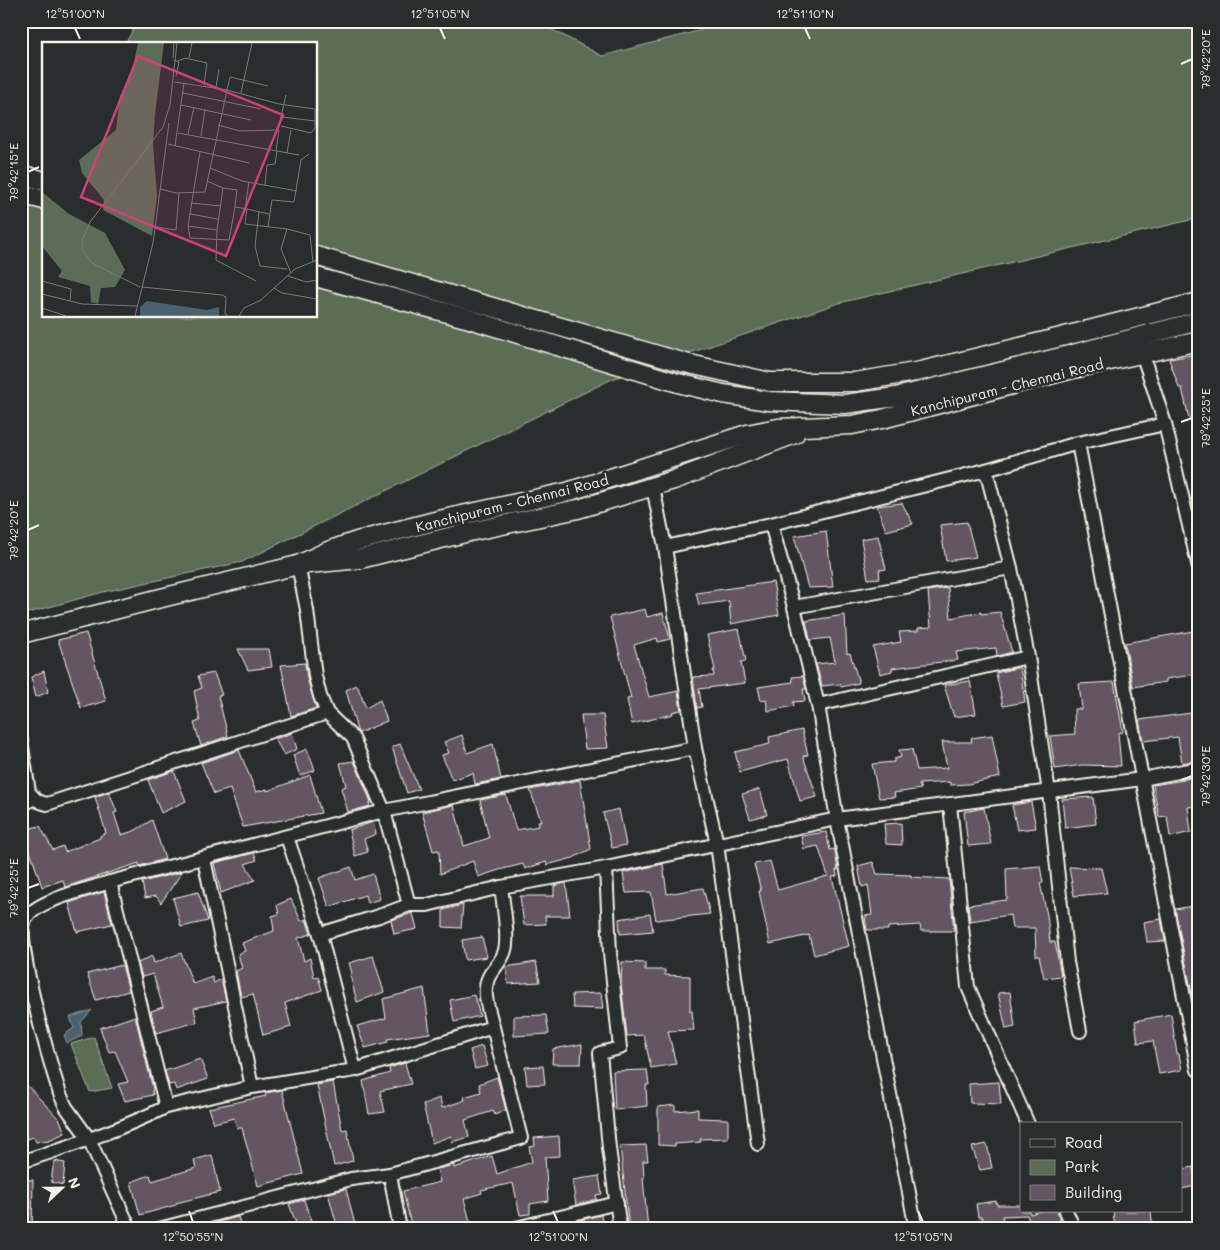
<svg xmlns="http://www.w3.org/2000/svg" width="1220" height="1250" viewBox="0 0 1220 1250" font-family="Mali,sans-serif">
	<rect width="100%" height="100%" fill="#2a2d2e"/>
	<filter id="ink" filterUnits="userSpaceOnUse"><feTurbulence type="fractalNoise" baseFrequency=".02" numOctaves="2"/><feDisplacementMap in="SourceGraphic" scale="10" xChannelSelector="R" yChannelSelector="G"/><feConvolveMatrix kernelMatrix="1 2 1 2 8 2 1 2 1" color-interpolation-filters="sRGB"/></filter>
	<g filter="url(#ink)">
		<g fill="#5c6d57" stroke="#a8afa0">
			<path d="M138,21h398l66,35 134,-35h463v197l-360,85 -227,76 -370,183 -139,30 -82,23v-426l23,-8v135h272v-272h-191z"/>
			<path d="M94,1037l18,51 -22,4 -19,-48z"/>
		</g>
		<path fill="#49626e" stroke="#8d9b9f" d="M92,1010l-11,12 1,14 -15,7 -3,-8 10,-7 -4,-11z"/>
		<g fill="#645662" stroke="#f4f1e8">
			<path d="M1199,354v62l-10,3 -7,-31h-3l-10,-29z"/>
			<path d="M902,503l11,21 -27,7 -9,-25z"/>
			<path d="M967,522l9,35 -30,4 -6,-36z"/>
			<path d="M826,531l7,56 -25,1 -14,-52z"/>
			<path d="M878,536l8,33 -7,1 1,8 -12,1 -7,-40z"/>
			<path d="M773,582l6,33 -48,9 -2,-23 -30,4 -3,-12z"/>
			<path d="M948,588l3,30 30,-6v2l19,-2 12,40 -15,4 -1,-8 -40,4 2,8 -66,8v3l-12,3 -7,-27 28,-5 -2,-10 19,-1v-3l13,-1 -3,-36z"/>
			<path d="M645,609l2,8 16,-4 7,26 -12,3 -1,-4 -23,7 15,52 29,-6 3,19 -9,2 1,2 -41,10 -5,-25 4,-1 -21,-81z"/>
			<path d="M845,615l2,39 3,-1 9,30 -18,4 -1,-3 -18,2 -6,-22 19,-2 -5,-24 -20,2 -4,-19z"/>
			<path d="M739,629l7,32 -5,1 4,21 -46,6 3,18 -5,1 -4,-31 21,-1 -1,-6h2l-8,-35z"/>
			<path d="M1199,630v44l-33,5v3l-33,5 -8,-44z"/>
			<path d="M86,633l20,68 -25,7 -23,-68z"/>
			<path d="M238,649h31l3,18 -24,3z"/>
			<path d="M305,663l2,15 9,30 -25,8 -10,-51z"/>
			<path d="M1016,668h4l5,34 -22,4 -7,-33z"/>
			<path d="M44,671l4,21 -12,5 -5,-20z"/>
			<path d="M214,673l8,22 -4,1 10,40 -27,10 -7,-23 6,-2 -6,-30 8,-3 -4,-12z"/>
			<path d="M803,676l3,13h-3l2,12 -12,1 1,4 -26,5 -2,-11 -5,1 -3,-14 35,-5 -1,-5z"/>
			<path d="M970,681l6,33 -22,3 -10,-32z"/>
			<path d="M1114,682l9,50 -5,1 3,33 -39,-1 -27,4 -5,-33 25,-2 -1,-25h8l-3,-25z"/>
			<path d="M357,685l9,23 14,-8 7,21 -28,12 -2,-3 -11,-40z"/>
			<path d="M1199,712v15l-7,1 5,32 -15,3 -4,-26 -35,4 -4,-21z"/>
			<path d="M581,715h22l5,33 -23,1z"/>
			<path d="M802,730l6,25 -5,1 14,41 -17,4 -12,-42 -48,13 -5,-20 35,-8 -1,-7z"/>
			<path d="M292,733l5,16 -13,6 -9,-16z"/>
			<path d="M462,735l5,18 26,-9 8,35 -26,5 -2,-11 -21,7 -10,-25 7,-2 -5,-11z"/>
			<path d="M992,735l8,42 -32,7 -18,1v-3l-31,2 2,5 -27,4 1,4 -16,1 -7,-34 22,-2v-3l7,-2 -2,-7 13,-1 5,21 30,-2 -5,-26h30l-1,-4z"/>
			<path d="M400,744l19,45 -12,4 -15,-46z"/>
			<path d="M307,749l8,21 -15,6 -7,-21z"/>
			<path d="M239,750l17,42 11,-3v2l43,-16 11,38 -78,14 -13,-38 -16,5 -13,-31z"/>
			<path d="M354,761l17,41 -2,1 1,3 -22,6 -7,-24 5,-2 -6,-23z"/>
			<path d="M174,771l12,30 -25,12 -13,-33z"/>
			<path d="M1199,776v30l-11,1 3,25 -21,5 -3,-21 -8,1 -6,-32 31,-5v-1z"/>
			<path d="M580,780l11,69 -18,9 -26,7 -1,-3 -21,7 -2,-5 -24,6 -21,7 -5,-16 -33,13 -1,-24 -6,1 -11,-39 32,-7 10,41 25,-8 -9,-38 26,-5 10,35 23,-4 -1,-5h3l-11,-31z"/>
			<path d="M760,789l7,26 -17,4 -8,-25z"/>
			<path d="M109,792l8,20 -3,1 7,22 13,-4 18,-11 13,39 -26,7v-3l-74,24 -2,-7 -21,7 -12,-36 -9,5v-26l19,-4 13,24 10,-4 2,6 35,-14v-2l6,-3 -11,-36z"/>
			<path d="M1093,797l3,27 -31,4 -3,-29z"/>
			<path d="M1031,802l5,26 -19,2 -5,-25z"/>
			<path d="M984,808l7,36 -23,2 -4,-34z"/>
			<path d="M619,809l7,36 -14,3 -9,-35z"/>
			<path d="M373,822l3,12 -12,5 4,13 -13,4 -6,-26z"/>
			<path d="M901,823l1,22 -16,-1 -2,-20z"/>
			<path d="M826,832l4,18 4,-1 1,2 3,19h-2l1,6 -5,1 17,69 -35,9 -5,-20 -39,9 -11,-53h2l-7,-27 16,-3 8,29 50,-14 -10,-30 -14,3 -3,-13z"/>
			<path d="M254,853l3,7 -12,4 10,16 -34,13 -7,-30z"/>
			<path d="M873,862l4,12 34,1v2l38,2 5,52h-33l-1,-6 -32,2v3h-21l-2,-14 7,-1 -4,-30 -6,2 -4,-21z"/>
			<path d="M663,864l4,30 36,-6 7,26 -54,6 -5,-28 -25,1 -3,-20z"/>
			<path d="M1040,866l3,17h-3l7,32 3,27h5l6,34 -17,2 -5,-22h-3l-1,-28h-23l-2,-13 -40,6 -2,-16 39,-5 -1,-31z"/>
			<path d="M351,867l4,13 18,-6 7,25 -13,4 -2,-8 -36,12 -10,-29z"/>
			<path d="M1069,867l32,1 6,25 -33,3z"/>
			<path d="M182,872l-21,31 -5,-7 -11,2 -3,-16z"/>
			<path d="M566,883l4,33h-25l1,8 -22,1 -4,-29h34v-10z"/>
			<path d="M104,892l8,32 -35,8 -8,-29z"/>
			<path d="M198,892l10,29 -27,6 -8,-29z"/>
			<path d="M291,899l10,22 5,-2 5,15 -13,4 6,23 6,-3 4,19 4,-1 4,14 -37,13 6,24 -28,8 -10,-41 -12,3 -5,-26 6,-3 -4,-14 7,-3 -3,-8 32,-12 -2,-15 7,-2 -2,-9z"/>
			<path d="M463,905l-2,23 -18,-1v-17z"/>
			<path d="M1199,905v93l-6,1 -18,-90z"/>
			<path d="M413,913l4,16 -23,5 -3,-14z"/>
			<path d="M650,914l3,17 -33,3 -1,-15z"/>
			<path d="M1161,919l4,22 -18,1 -3,-20z"/>
			<path d="M482,937l5,20 -22,3 -3,-20z"/>
			<path d="M181,953l12,31 19,-7 2,6 7,-4 5,22 -32,7 3,14 -41,11 -5,-22 12,-4 -10,-33 -11,3 -4,-14 14,-7 2,7z"/>
			<path d="M373,956l11,36 -27,10 -7,-27 2,-2 -3,-10z"/>
			<path d="M536,962l4,20 -32,2 -2,-17z"/>
			<path d="M622,962l23,1v7h20v5l25,1v35h2l2,19 -26,1 8,33 -25,4 -7,-33 -17,1 -6,-53z"/>
			<path d="M122,965l7,26 -33,9 -9,-26z"/>
			<path d="M424,988l6,45 -43,6 1,3 -23,6 -8,-22 29,-8 -3,-19z"/>
			<path d="M1010,992l5,35 -9,2 -8,-36z"/>
			<path d="M601,993l2,16 -30,-1 -1,-14z"/>
			<path d="M474,995l6,21 -26,6 -4,-22z"/>
			<path d="M1171,1014l6,40h2l3,16 -23,4 -6,-33 -15,2 -3,-22z"/>
			<path d="M546,1015l3,19 -35,2v-20z"/>
			<path d="M135,1016l18,73 -1,1 1,5 -28,6 -7,-17 10,-2 -13,-31 -6,1 -9,-24z"/>
			<path d="M582,1044l-1,20h-29l1,-15z"/>
			<path d="M482,1046l6,20 -13,3 -5,-19z"/>
			<path d="M200,1059l8,20 -32,11 -2,-6 -5,1 -4,-14z"/>
			<path d="M405,1063l6,21 -31,7 5,21 -16,2 -6,-33 27,-8 -1,-5z"/>
			<path d="M543,1066l2,18 -18,1 -2,-18z"/>
			<path d="M647,1070l2,15h-3l1,21 -32,4 -2,-39z"/>
			<path d="M497,1077l9,33 -11,5 -2,-4 -28,9 4,17 -17,5 -1,-6 -19,7 -9,-39 17,-6 2,10 23,-8 -1,-3 17,-5 -2,-8z"/>
			<path d="M21,1079l39,41 5,13 -16,7 -13,2 -2,-5 -8,2z"/>
			<path d="M333,1082l9,48 5,-1 6,32 -19,5 -17,-81z"/>
			<path d="M999,1082l2,22 -31,-1 -1,-19z"/>
			<path d="M282,1090l21,84 -45,12 -16,-58h-5l-3,-10 -20,5 -5,-15 57,-12 -1,-3z"/>
			<path d="M675,1105v6l23,-2v9l30,1v19l-28,1 1,3 -26,2v2l-17,-1v-38z"/>
			<path d="M559,1136l1,20 -15,1 3,44 -18,3v10l-10,1 -7,-32 -32,7 1,3 -18,6 8,30h-60l-9,-38 37,-9 -3,-13 17,-4v3l38,-12 5,18 35,-12 -3,-15 6,-1 -1,-8z"/>
			<path d="M987,1144l5,24 -12,2 -8,-23z"/>
			<path d="M646,1145l2,16h-5l1,17h-1l5,51h-19l-9,-83z"/>
			<path d="M212,1155l8,37 -44,11v2l-36,10 -9,-33 19,-7 2,6 44,-13 -2,-8z"/>
			<path d="M54,1161l11,2 -2,22 -12,-3z"/>
			<path d="M1193,1167l3,19 -15,3v-19z"/>
			<path d="M599,1176l3,18 -6,1 1,4 -21,6 -4,-25z"/>
			<path d="M21,1180h12l-1,49h-11z"/>
			<path d="M346,1189l9,36 -17,4 -10,-36z"/>
			<path d="M304,1200l10,29h-16l-9,-25z"/>
			<path d="M996,1201l1,4h24v6h9v3l12,-3h15l5,14 -30,4 -5,-14 -25,1 3,13h-20l-3,-12h-4l-2,-13z"/>
			<path d="M1113,1211h38l2,18h-38z"/>
			<path d="M601,1215l2,11 -26,3 -1,-8z"/>
			<path d="M238,1217l4,12h-43l3,-3z"/>
		</g>
		<g fill="none" stroke-linecap="round" stroke-linejoin="round">
			<defs>
				<g id="minor">
					<path d="M1142,353l23,71 34,144"/>
					<path d="M1078,443l120,627"/>
					<path d="M986,470l25,98 17,89 21,135 18,170 13,69"/>
					<path d="M653,487l12,60 30,201 22,96 41,300"/>
					<path d="M771,524l23,83 24,98 19,114 79,410"/>
					<path d="M665,547l106,-23 215,-54 92,-27 87,-19"/>
					<path d="M298,565l9,45 8,66 5,20 7,17 26,25 31,73 25,94h18l74,-18 105,-19 231,-49 305,-40 57,-11"/>
					<path d="M794,607l217,-39"/>
					<path d="M818,705l210,-48"/>
					<path d="M21,740l8,52c5,7 9,10 18,12l280,-91"/>
					<path d="M950,804l18,183 60,137"/>
					<path d="M21,806l13,-8"/>
					<path d="M287,837l33,97 35,136"/>
					<path d="M204,859l48,228"/>
					<path d="M606,868l4,85 10,95 -20,5 9,95 11,81"/>
					<path d="M110,882c-21,7 -75,18 -85,38 -11,21 26,146 35,174l6,13 23,32 41,90"/>
					<path d="M320,934l59,-18 30,-11"/>
					<path d="M493,1027c-4,-17 -13,-38 -2,-54 5,-7 12,-14 14,-23 4,-14 -2,-47 -4,-63"/>
					<path d="M21,1162c49,-16 99,-32 145,-55"/>
					<path d="M1066,1211l8,18"/>
					<path d="M159,1229l192,-50 39,-5"/>
					<path d="M400,1229l-10,-55 131,-36 -28,-111 -138,43 -103,17 -86,20 -56,-225 274,-71 311,-63"/>
					<path d="M512,1229l105,-26"/>
				</g>
				<g id="secondary">
					<path d="M21,174l23,7"/>
					<path d="M21,194l23,6"/>
					<path d="M316,256l369,107 85,19h85l66,-11 136,-33 142,-36"/>
					<path d="M316,277l150,41 212,65 45,11 46,7 76,3 51,-7 169,-41 134,-35"/>
					<path d="M298,565l30,-14 29,-10 82,-21 128,-28 180,-58 31,-6 74,-3 30,-6 187,-49 130,-29"/>
					<path d="M21,634l136,-35 141,-34 62,-6 109,-27 109,-23 96,-29 121,-46"/>
				</g>
			</defs>
			<use href="#minor" stroke="#f4f1e8" stroke-width="16"/>
			<use href="#secondary" stroke="#f4f1e8" stroke-width="21"/>
			<use href="#minor" stroke="#2a2d2e" stroke-width="12"/>
			<use href="#secondary" stroke="#2a2d2e" stroke-width="18"/>
		</g>
	</g>
	<path fill="none" stroke="#f4f1e8" stroke-width="2" d="M75,28l5,11M440,28l5,11M805,28l5,11M1181,64l11,-5M28,172l11,-5M1181,422l11,-4M28,530l11,-5M1181,780l11,-4M28,888l11,-4M189,1211l4,11M553,1211l5,11M918,1211l5,11"/>
	<g text-anchor="middle" dominant-baseline="central" stroke-width="5" stroke-linejoin="round" paint-order="stroke">
		<g font-size="14" fill="#f4f1e8" stroke="#2a2d2e">
			<text transform="translate(1007 387) rotate(-14)">Kanchipuram - Chennai Road</text>
			<text transform="translate(512 503) rotate(-14)">Kanchipuram - Chennai Road</text>
		</g>
	</g>
	<g transform="translate(42 42)">
		<rect width="275" height="275" fill="#2a2d2e"/>
		<path d="M96,1h26l-9,71 -2,30 4,52 -5,40 -49,-26 1,-10 -22,-27 -3,-13 37,-30 4,-34 12,-25zM0,150l27,22 36,19 20,37 -10,17 -14,1 -3,16 -7,-2 -1,-16 -32,-9 4,-6 -20,-25z" fill="#5c6d57"/>
		<path d="M105,259l60,9 12,-3v9h-79v-9z" fill="#49626e"/>
		<path fill="none" stroke="#7b7b78" stroke-width="1" d="M131,16l1,-15M147,16l3,-15M132,18l5,2 -3,14M136,19l7,-3 22,5 -3,22M133,40l52,8 3,-13 38,9M174,45l3,-18M141,51l78,16M199,51l11,-50M139,63l70,15M240,75l33,4M176,83l22,6 38,-1 8,-35M136,91l121,22M146,92l6,-27M159,94l4,-27M126,102l81,19M133,104l9,-63M234,109l3,-21M158,110l-12,74 29,4 6,-42 14,2 -2,17 12,2 -2,15 42,5 -6,20 10,24M245,111l4,-23M168,126l32,13 55,10M165,139l16,7M223,143l2,-20 8,-1 2,-13M118,147l16,4 29,-1 22,-102 52,14 36,5v19l-4,5 -30,-7M149,161l30,3M203,167l4,-27M205,167l22,5M217,170l-4,34 5,20 27,3M148,172l28,5M146,184l2,12 39,2 6,-33M114,185l20,3 3,-37M226,185l4,-27 22,2 7,-42 8,-6M245,187l23,6 3,27M175,188l-1,30 40,21M246,234l18,6 11,-2M0,239l29,8 -1,12M98,245l-48,-24 -9,-12 -1,-10 8,-19 73,-95 7,-22 7,-62M100,245l80,8 4,2 -1,17 3,2M232,246l8,5 35,6M0,252l40,10 55,2M0,266l24,8M93,274l18,-73 16,-120M197,274l5,-8 17,-8 34,-31 22,-9"/>
		<path fill="#cc4377" fill-opacity="0.15" stroke="#cc4377" stroke-width="2.5" d="M96,14l145,59 -57,141 -145,-59z"/>
		<rect width="275" height="275" fill="none" stroke="#f4f1e8" stroke-width="2.5"/>
	</g>
	<rect width="1220" height="1250" fill="none" stroke="#2a2d2e" stroke-width="55"/>
	<rect x="1020" y="1122" width="162" height="90" fill="#2a2d2e" stroke="#7b7b78"/>
	<rect x="1030" y="1139" width="25" height="8" fill="#2a2d2e" stroke="#7b7b78"/>
	<text x="1065" y="1148" font-size="15" fill="#f4f1e8">Road</text>
	<rect x="1030" y="1160" width="25" height="15" fill="#5c6d57" stroke="#7b7b78"/>
	<text x="1065" y="1172" font-size="15" fill="#f4f1e8">Park</text>
	<rect x="1030" y="1185" width="25" height="15" fill="#645662" stroke="#7b7b78"/>
	<text x="1065" y="1198" font-size="15" fill="#f4f1e8">Building</text>
	<g transform="translate(62 1188) rotate(68)" stroke="#2a2d2e" stroke-width="4" paint-order="stroke">
	<path d="M0-4L9 19L0 12L-9 19Z" fill="#f4f1e8"/>
	<text y="-8" font-size="14" font-weight="bold" text-anchor="middle" fill="#f4f1e8">N</text>
	</g>
	<rect x="28" y="28" width="1164" height="1194" fill="none" stroke="#f4f1e8" stroke-width="2"/>
	<g font-size="12" text-anchor="middle" fill="#f4f1e8">
		<text x="75" y="18">12°51'00"N</text>
		<text x="440" y="18">12°51'05"N</text>
		<text x="805" y="18">12°51'10"N</text>
		<text transform="translate(1206 59) rotate(-90)" y="4">79°42'20"E</text>
		<text transform="translate(14 172) rotate(-90)" y="4">79°42'15"E</text>
		<text transform="translate(1206 418) rotate(-90)" y="4">79°42'25"E</text>
		<text transform="translate(14 530) rotate(-90)" y="4">79°42'20"E</text>
		<text transform="translate(1206 776) rotate(-90)" y="4">79°42'30"E</text>
		<text transform="translate(14 888) rotate(-90)" y="4">79°42'25"E</text>
		<text x="193" y="1241">12°50'55"N</text>
		<text x="558" y="1241">12°51'00"N</text>
		<text x="923" y="1241">12°51'05"N</text>
	</g>
</svg>
